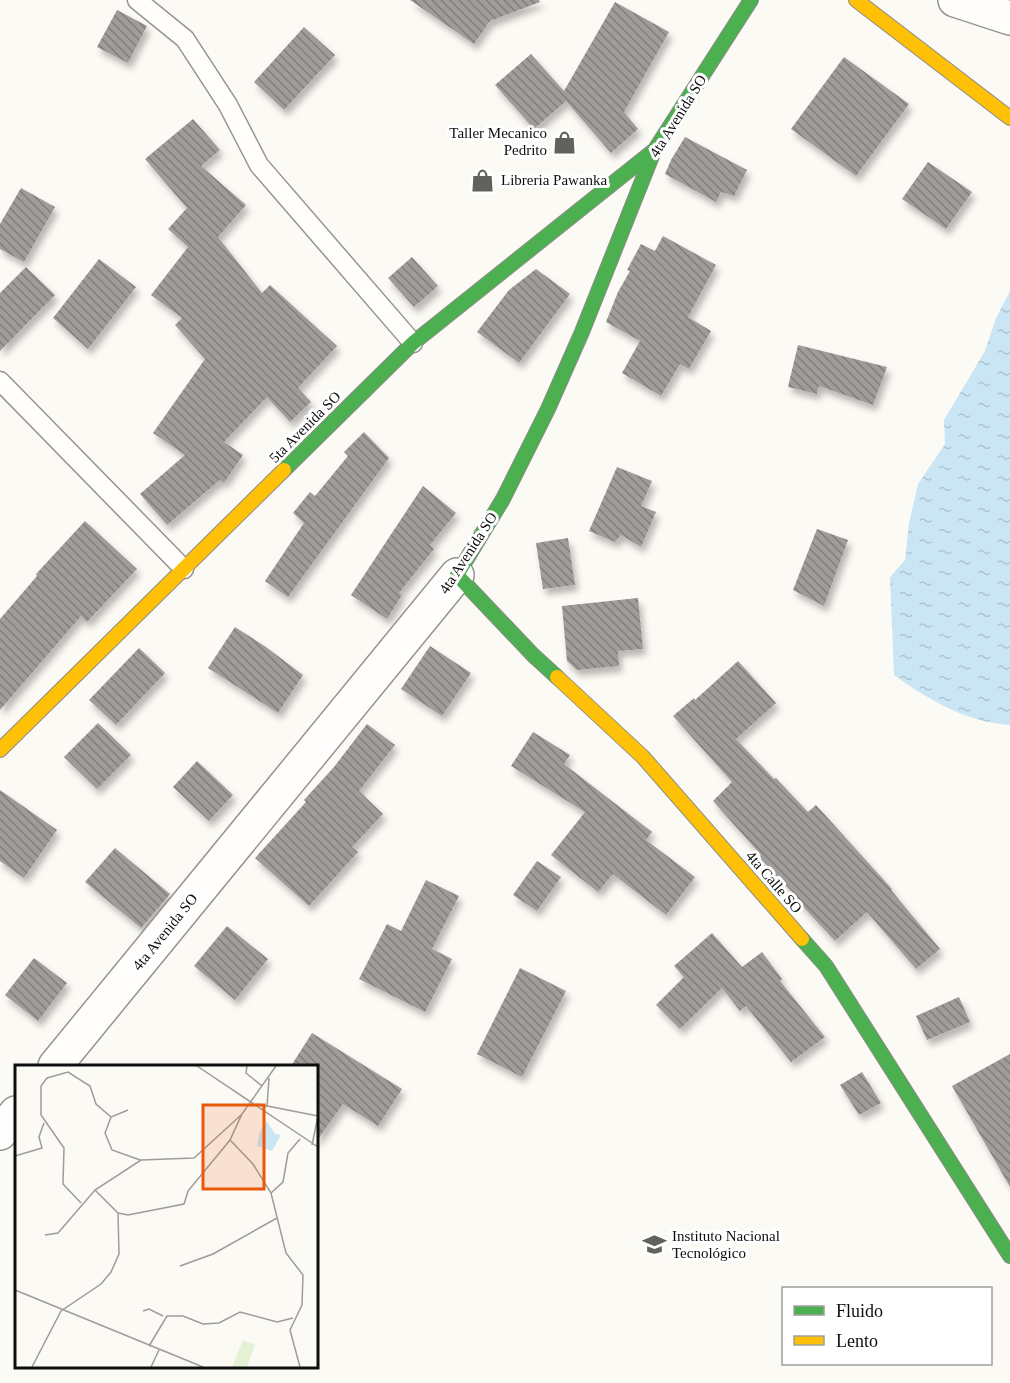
<svg xmlns="http://www.w3.org/2000/svg" width="1010" height="1383" viewBox="0 0 1010 1383" font-family="'Times New Roman',serif">
	<defs>
		<pattern id="water-ripples" width="26" height="14" patternUnits="userSpaceOnUse" patternTransform="scale(1.5)"><rect width="26" height="14" fill="#cae6f5"/><path d="M2 4q2-2 4 0t4 0M15 11q2-2 4 0t4 0" fill="none" stroke="#acc4d1"/></pattern>
		<pattern id="building-back-hatch" width="6" height="6" patternUnits="userSpaceOnUse" patternTransform="scale(1.5)"><rect width="6" height="6" fill="#9f9c99"/><path d="M-1 5l2 2M0 0l6 6M5-1l2 2" fill="none" stroke="#807e7b"/></pattern>
		<filter id="shadow"><feDropShadow dx="3.5" dy="6" stdDeviation="3" flood-color="#0004"/></filter>
	</defs>
	<rect width="100%" height="100%" fill="#fcfaf4"/>
	<path fill="url(#water-ripples)" d="M1010,291v434c-44,-3 -81,-25 -116,-50l-4,-98 15,-17 4,-37 9,-39 27,-40 -1,-24 41,-69 11,-33z"/>
	<g fill="url(#building-back-hatch)" filter="url(#shadow)">
		<path d="M410,0h129l1,2 -50,19 -16,23z"/>
		<path d="M615,2l54,30 -45,80 14,17 -27,24 -45,-52 -32,28 -39,-44 36,-31 33,37z"/>
		<path d="M117,10l30,16 -19,37 -31,-16z"/>
		<path d="M304,27l31,28 -51,55 -30,-28z"/>
		<path d="M844,57l65,47 -53,72 -65,-47z"/>
		<path d="M193,119l27,31 -19,16 45,39 -28,32 44,56 8,-8 67,61 -39,42 13,14 -21,20 -23,-25 -43,45 19,13 -19,28 -4,-3 -53,45 -27,-31 45,-39 -32,-22 52,-74 -30,-34 7,-7 -31,-23 37,-48 -20,-18 19,-21 -42,-49z"/>
		<path d="M685,137l62,33 -13,26 -13,-4 -5,10 -51,-28 6,-14z"/>
		<path d="M928,162l44,30 -26,37 -44,-30z"/>
		<path d="M21,188l34,19 -31,55 -24,-13v-25z"/>
		<path d="M663,236l53,29 -28,52 23,14 -22,38 -9,-5 -19,32 -39,-23 18,-32 -34,-19 12,-30 12,-21 -3,-1 14,-26 14,7z"/>
		<path d="M412,257l26,29 -24,21 -26,-29z"/>
		<path d="M99,259l37,28 -48,62 -35,-31z"/>
		<path d="M26,267l29,28 -55,56v-58z"/>
		<path d="M536,269l34,25 -51,69 -42,-31 32,-42z"/>
		<path d="M798,345l89,22 -14,38 -54,-19 -2,8 -29,-7z"/>
		<path d="M364,432l25,26 -101,139 -23,-16 39,-58 -11,-10 17,-21 5,4 33,-40 -4,-4z"/>
		<path d="M617,467l35,14 -11,25 15,6 -15,35 -20,-12 -6,7 -26,-11z"/>
		<path d="M423,486l33,27 -26,32 4,4 -35,44 3,2 -15,24 -36,-24z"/>
		<path d="M85,521l52,48 -50,53 -6,-6 -81,94v-91l37,-43 -1,-2z"/>
		<path d="M817,529l31,11 -24,66 -31,-16z"/>
		<path d="M568,538l7,47 -32,4 -7,-46z"/>
		<path d="M638,598l5,51 -25,2 1,15 -42,4 -10,-9 -5,-55z"/>
		<path d="M235,627l31,20 37,28 -25,38 -70,-45z"/>
		<path d="M430,646l41,27 -29,43 -41,-27z"/>
		<path d="M139,648l26,25 -49,52 -27,-25z"/>
		<path d="M738,661l38,42 -40,36 38,40 2,-1 32,34 8,-7 76,84 -1,1 49,59 -24,20 -49,-57 -32,29 -39,-42 1,-2 -38,-40 2,-2 -48,-54 19,-19 -59,-66 21,-18 1,2z"/>
		<path d="M98,723l33,32 -34,34 -33,-32z"/>
		<path d="M367,724l28,21 -36,46 24,23 -31,33 6,5 -49,54 -54,-48 51,-56 -2,-2 30,-33z"/>
		<path d="M533,732l37,23 -6,9 88,68 -6,8 49,37 -29,38 -53,-41 -15,18 -47,-37 34,-43 -74,-46z"/>
		<path d="M197,761l36,34 -24,26 -36,-34z"/>
		<path d="M0,790l57,40 -33,48 -24,-17z"/>
		<path d="M115,848l55,46 -29,34 -56,-46z"/>
		<path d="M537,861l24,16 -24,34 -24,-16z"/>
		<path d="M426,880l33,16 -27,53 20,10 -27,53 -66,-33 28,-55 14,7z"/>
		<path d="M227,926l41,33 -33,41 -41,-34z"/>
		<path d="M712,933l30,34 20,-15 20,27 -2,2 45,56 -34,25 -45,-56 -6,5 -18,-23 -42,41 -24,-24 28,-28 -10,-11z"/>
		<path d="M34,958l33,25 -29,38 -33,-26z"/>
		<path d="M520,968l46,23 -44,86 -45,-23z"/>
		<path d="M959,997l11,25 -43,18 -11,-24z"/>
		<path d="M312,1033l90,56 -24,37 -35,-22 -27,38v-76h-25z"/>
		<path d="M1010,1054v133l-58,-101z"/>
		<path d="M862,1072l19,31 -22,12 -19,-30z"/>
	</g>
	<g fill="none" stroke-linecap="round" stroke-linejoin="round">
		<defs>
			<g id="lane">
				<path d="M137,0l48,39 43,66 31,60 154,178"/>
				<path d="M0,381l184,188"/>
			</g>
			<g id="street">
				<path d="M955,0l55,18"/>
				<path d="M55,1066l402,-491"/>
				<path d="M0,1133l16,-20"/>
			</g>
			<g id="fast">
				<path d="M284,470l129,-127 239,-191"/>
				<path d="M557,677l-24,-22 -76,-80 46,-76 45,-90 34,-77 72,-181 97,-151"/>
				<path d="M802,939l24,27 184,290"/>
			</g>
			<g id="slow">
				<path d="M856,0l154,118"/>
				<path d="M557,677l86,80 159,182"/>
				<path d="M0,750l284,-280"/>
			</g>
		</defs>
		<use href="#lane" stroke="#959492" stroke-width="21"/>
		<use href="#street" stroke="#959492" stroke-width="36"/>
		<use href="#fast" stroke="#8c8b88" stroke-width="16"/>
		<use href="#slow" stroke="#8c8b88" stroke-width="16"/>
		<use href="#lane" stroke="#fffefd" stroke-width="18"/>
		<use href="#street" stroke="#fffefd" stroke-width="33"/>
		<use href="#fast" stroke="#4caf50" stroke-width="14"/>
		<use href="#slow" stroke="#ffc107" stroke-width="14"/>
	</g>
	<defs>
		<symbol id="shop-bare" viewBox="-9 -9 18 18"><path d="M-5-2.5h2.3a2.7 3.5 0 0 1 5.4 0H5L5.5 6h-11ZM-1.5-2.5h3a1.5 2.3 0 0 0-3 0Z" fill="#61615e" stroke="#fff" stroke-width="2.5" paint-order="stroke"/></symbol>
		<symbol id="university-bare" viewBox="-9 -9 18 18"><path d="M0-5L7-2L0 1L-7-2ZM-4 1L0 2.5L4 1V4Q0 6-4 4Z" fill="#61615e" stroke="#fff" stroke-width="2.5" paint-order="stroke"/></symbol>
	</defs>
	<g fill-rule="evenodd">
		<use href="#shop-bare" x="548" y="126" width="33" height="33"/>
		<use href="#shop-bare" x="466" y="164" width="33" height="33"/>
		<use href="#university-bare" x="638" y="1228" width="33" height="33"/>
	</g>
	<g text-anchor="middle" dominant-baseline="central" stroke-width="6" stroke-linejoin="round" paint-order="stroke">
		<g font-size="15" fill="#0e0e0e" stroke="#fff">
			<text transform="translate(678 116) rotate(-58)">4ta Avenida SO</text>
			<text transform="translate(305 427) rotate(-45)">5ta Avenida SO</text>
			<text transform="translate(468 553) rotate(-57)">4ta Avenida SO</text>
			<text transform="translate(774 882) rotate(49)">4ta Calle SO</text>
			<text transform="translate(165 932) rotate(-51)">4ta Avenida SO</text>
		</g>
		<g font-size="15" fill="#0e0e0e" stroke="#fff" text-anchor="start">
			<text x="547" y="133" text-anchor="end">Taller Mecanico<tspan x="547" dy="17">Pedrito</tspan></text>
			<text x="501" y="180">Libreria Pawanka</text>
			<text x="672" y="1236">Instituto Nacional<tspan x="672" dy="17">Tecnológico</tspan></text>
		</g>
	</g>
	<g transform="translate(15 1065)">
		<rect width="303" height="303" fill="#fcfaf4"/>
		<path d="M228,275l12,5 -8,22h-15z" fill="#e5f1d4"/>
		<path d="M252,56l8,13 6,1 -9,16 -15,-5 3,-15z" fill="#cae6f5"/>
		<path fill="none" stroke="#9d9c98" stroke-width="1.5" d="M182,1l121,81M232,1l-1,7 16,13M242,39l61,12M252,42l2,-29M113,45l-17,7 -6,16 7,17 28,10M215,75l23,24 18,29 15,60 17,22 -1,30 -12,25 10,37M297,80l6,-29M0,91l27,-8 -3,-11 5,-14M80,125l23,23 10,2 56,-11 4,-13 42,-51 12,-26 34,-48M256,128l12,-11 5,-29 12,-14M66,138l-18,-19 1,-36 -23,-33v-29l6,-8 21,-6 22,14 6,18 15,13M30,170l13,-2 37,-43 46,-30 53,-2 47,-43M165,201l33,-12 64,-36M0,225l188,77M128,246l6,-2 14,7M134,281l18,-30h16l20,8 16,-1 21,-11 37,10 16,-4M17,302l29,-56 40,-27 10,-12 8,-18 -1,-41M136,302l8,-17"/>
		<path fill="#e8590c" fill-opacity="0.15" stroke="#e8590c" stroke-width="3" d="M188,40h61v84h-61z"/>
		<rect width="303" height="303" fill="none" stroke="#0e0e0e" stroke-width="3"/>
	</g>
	<rect x="782" y="1287" width="210" height="78" fill="#ffffff" stroke="#9f9f9f" stroke-width="1.5"/>
	<rect x="794" y="1306" width="30" height="9" fill="#4caf50" stroke="#9f9f9f" stroke-width="1.5"/>
	<text x="836" y="1317" font-size="18" fill="#0e0e0e">Fluido</text>
	<rect x="794" y="1336" width="30" height="9" fill="#ffc107" stroke="#9f9f9f" stroke-width="1.5"/>
	<text x="836" y="1347" font-size="18" fill="#0e0e0e">Lento</text>
</svg>
